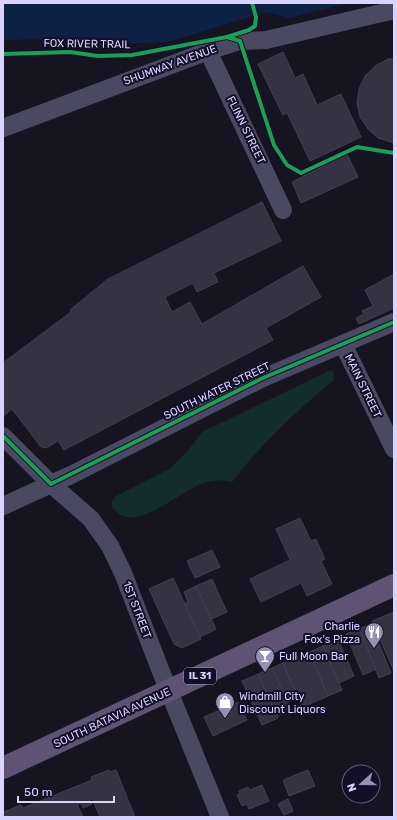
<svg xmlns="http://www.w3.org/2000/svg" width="397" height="820" viewBox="0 0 397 820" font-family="Rubik,sans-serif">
	<rect width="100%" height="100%" fill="#161421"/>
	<path fill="#132c2d" d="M331,370l3,4 -1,7c-40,33 -69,60 -101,101 -9,-2 -19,-2 -28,1 -24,7 -71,55 -92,24v-6l4,-5 53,-27 18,-17 15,-20z"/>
	<path fill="#0d2144" d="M3,3h347l-61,15 -23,-6 -98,30 -77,3 -40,-6 -48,1z"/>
	<g fill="#343243" stroke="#433f54">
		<path d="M283,52l12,26 8,-4 14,31 24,-11 20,43 -51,24 -23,-48 -4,2 -25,-51z"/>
		<path d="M388,59h6v84l-16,-5 -10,-9 -8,-12 -3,-14 2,-14 6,-13 10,-10z"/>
		<path d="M347,154l11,23 -57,26 -9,-21z"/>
		<path d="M262,202l19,39 -67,32 4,9 -21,10 -4,-9 -28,14 7,15 18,-10 12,22 101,-58 18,31 -55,31 7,12 -209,110 -6,-9 -12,7 -5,-1 -29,-38 -9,7v-53l68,-51 -1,-2 38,-31z"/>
		<path d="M394,274v34l-35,16 -3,-6 8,-4 -2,-3 11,-5 -8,-16z"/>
		<path d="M300,518l11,23 5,-2 9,20 -4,2 11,23 -25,12 -6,-13 -40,19 -11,-23 40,-19 -14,-31z"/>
		<path d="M212,550l8,17 -25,11 -8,-17z"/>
		<path d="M173,578l28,61 -19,9 -8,-4 -25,-55z"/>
		<path d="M212,579l15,33 -16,7 -15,-33z"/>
		<path d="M196,586l20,43 -16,8 -15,-33 3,-2 -4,-10z"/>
		<path d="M394,612v59l-22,-50z"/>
		<path d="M371,624l20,49 -12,5 -20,-49z"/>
		<path d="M359,629l17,40 -13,6 -17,-41z"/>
		<path d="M338,639l16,37 -15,7 -16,-37z"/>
		<path d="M323,646l19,44 -14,6 -19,-44z"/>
		<path d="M309,652l19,44 -25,11 -20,-44z"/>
		<path d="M283,663l15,35 -11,5 -15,-35z"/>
		<path d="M272,668l19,42 -14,6 -19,-42z"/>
		<path d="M258,674l20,44 -16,7 -20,-44z"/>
		<path d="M238,702l9,18 -34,16 -9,-19z"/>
		<path d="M109,770l1,2 6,-2 19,47h-35l-8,-19 -2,2 2,4 -9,4 -2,-5 -4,1 6,13h-80l3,-2 -2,-3 17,-7 2,3 69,-28 -1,-3z"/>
		<path d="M308,770l7,16 -26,10 -6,-16z"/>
		<path d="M262,785l7,16 -20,8 -2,-5 -5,2 -5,-11 3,-1 -1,-3 9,-4 2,3z"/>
		<path d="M288,799l5,12 -9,4 -6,-11z"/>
	</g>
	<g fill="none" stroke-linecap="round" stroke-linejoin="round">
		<g stroke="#4a4962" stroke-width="18">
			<path d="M208,51l75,159"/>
			<path d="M3,128l205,-77 32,-10 26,-1 124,-29"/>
			<path d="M343,344l51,105"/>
			<path d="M3,436l48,48 40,35 19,27 13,27 37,96 60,148"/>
			<path d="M3,506l68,-31 192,-97 131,-56"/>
		</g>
		<path stroke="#5e5373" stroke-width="22" d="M3,768l391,-183"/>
		<defs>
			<g id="cycleway">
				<path d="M227,37l22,-7 6,-4 1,-9 -4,-14"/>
				<path d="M3,54l67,-2 28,4 34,-1 95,-18 13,4 34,104 13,20 14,8 56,-26 37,6"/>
				<path d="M3,436l48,48 212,-106 131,-56"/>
			</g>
		</defs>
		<use href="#cycleway" stroke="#130f26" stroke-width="6"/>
		<use href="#cycleway" stroke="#1a9f57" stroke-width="4"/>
	</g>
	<defs>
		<symbol id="restaurant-pin" viewBox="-11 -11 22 30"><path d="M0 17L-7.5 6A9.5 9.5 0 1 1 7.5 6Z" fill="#9591b1" stroke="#130f26"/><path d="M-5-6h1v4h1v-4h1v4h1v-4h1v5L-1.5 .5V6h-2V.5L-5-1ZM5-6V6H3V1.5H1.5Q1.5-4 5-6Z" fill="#fff"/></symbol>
		<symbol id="bar-pin" viewBox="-11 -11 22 30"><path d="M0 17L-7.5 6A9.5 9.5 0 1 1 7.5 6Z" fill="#9591b1" stroke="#130f26"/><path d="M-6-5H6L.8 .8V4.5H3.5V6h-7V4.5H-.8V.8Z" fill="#fff"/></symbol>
		<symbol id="shop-pin" viewBox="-11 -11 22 30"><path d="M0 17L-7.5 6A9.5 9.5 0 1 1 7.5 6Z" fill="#9591b1" stroke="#130f26"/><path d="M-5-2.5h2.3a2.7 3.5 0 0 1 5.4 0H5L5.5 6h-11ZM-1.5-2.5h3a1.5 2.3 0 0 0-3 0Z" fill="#fff"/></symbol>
	</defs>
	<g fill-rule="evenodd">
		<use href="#restaurant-pin" x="363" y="621" width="22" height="30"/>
		<use href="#bar-pin" x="254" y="645" width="22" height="30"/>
		<use href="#shop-pin" x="214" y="691" width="22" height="30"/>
	</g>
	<g text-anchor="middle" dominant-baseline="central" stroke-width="4" stroke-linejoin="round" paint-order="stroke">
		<rect fill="#130f26" stroke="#9e99be" stroke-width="1" x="184" y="668" width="32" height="16" rx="3"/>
		<g font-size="10" font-weight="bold" fill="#d9d4ff">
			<text x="200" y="676">IL 31</text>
		</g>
		<g font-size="11" fill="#d9d4ff" stroke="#130f26">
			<text transform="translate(87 44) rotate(1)">FOX RIVER TRAIL</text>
			<text transform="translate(170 65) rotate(-20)">SHUMWAY AVENUE</text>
			<text transform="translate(246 130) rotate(64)">FLINN STREET</text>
			<text transform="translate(363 386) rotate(64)">MAIN STREET</text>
			<text transform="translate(217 391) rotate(-26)">SOUTH WATER STREET</text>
			<text transform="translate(137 610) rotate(69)">1ST STREET</text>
			<text transform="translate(112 718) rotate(-25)">SOUTH BATAVIA AVENUE</text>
		</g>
		<g font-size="11" fill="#d9d4ff" stroke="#130f26" text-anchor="start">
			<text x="360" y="626" text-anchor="end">Charlie<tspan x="360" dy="13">Fox's Pizza</tspan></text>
			<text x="279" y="656">Full Moon Bar</text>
			<text x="239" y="696">Windmill City<tspan x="239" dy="13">Discount Liquors</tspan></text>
		</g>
	</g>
	<rect width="397" height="820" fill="none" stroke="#d9d4ff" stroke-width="8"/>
	<g transform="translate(361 784) rotate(249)"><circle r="19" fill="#130f26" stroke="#625e7d"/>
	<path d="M0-3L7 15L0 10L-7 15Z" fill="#9591b1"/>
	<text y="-6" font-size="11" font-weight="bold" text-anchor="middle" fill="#d9d4ff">N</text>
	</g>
	<path d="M18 796v6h96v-6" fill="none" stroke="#d9d4ff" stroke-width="2"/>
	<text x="24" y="796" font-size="12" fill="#d9d4ff" stroke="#130f26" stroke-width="3" paint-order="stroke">50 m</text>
</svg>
